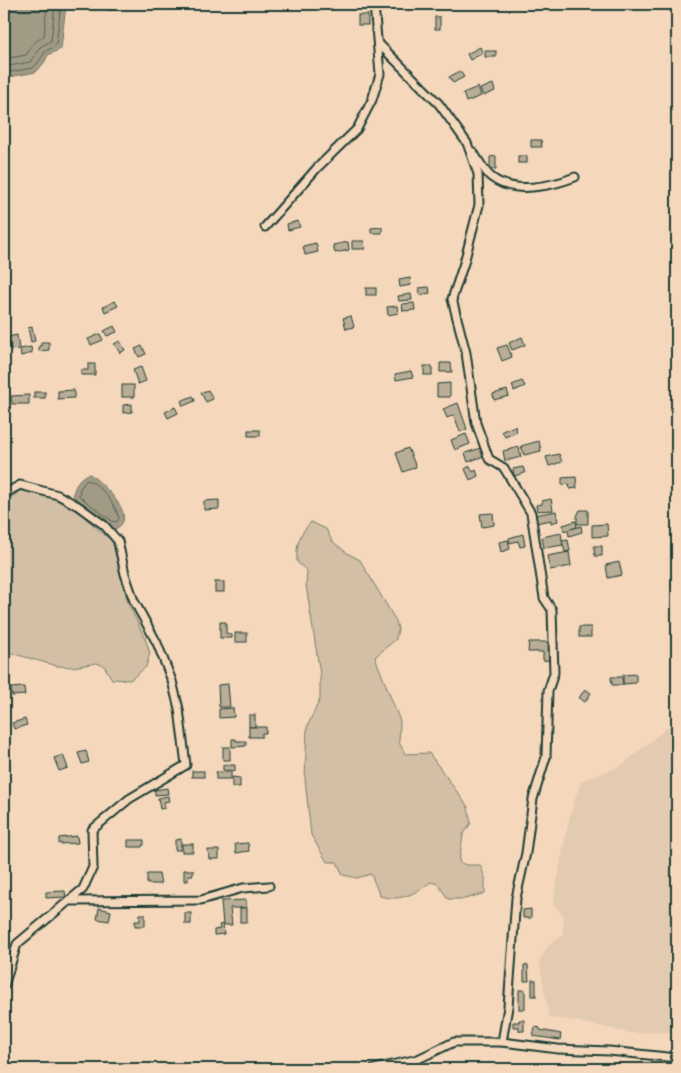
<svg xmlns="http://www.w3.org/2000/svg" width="681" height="1073" viewBox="0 0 681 1073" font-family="Sriracha,sans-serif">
	<rect width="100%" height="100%" fill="#f5d8bc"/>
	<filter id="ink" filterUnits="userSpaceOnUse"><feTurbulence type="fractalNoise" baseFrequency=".02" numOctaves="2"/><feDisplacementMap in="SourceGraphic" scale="10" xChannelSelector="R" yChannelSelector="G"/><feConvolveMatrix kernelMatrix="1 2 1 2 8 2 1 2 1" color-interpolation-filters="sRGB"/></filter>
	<g filter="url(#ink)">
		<path fill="#e3cbb1" d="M677,719v313l-47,1 -61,-13 -20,-2 -10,-57 11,-18 12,-7 2,-19 -11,-13 10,-56 7,-34 11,-33 40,-15z"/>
		<g fill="#d2bfa6" stroke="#787e6d">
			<path d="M21,489l47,14 44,38 16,62 17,35 5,15 -4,14 -16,13 -18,-1 -8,-13 -7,-3 -24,4 -16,-1 -53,-15v-150l11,-6z"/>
			<path d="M311,522l15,7 6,12 15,12 13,7 36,61 2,8 -2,10 -21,18 25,64 -1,21 6,12 24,-1 39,54 3,16 -8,12 -4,27 7,3h14l5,12v16l-20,6h-17l-10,-15 -7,-2c-17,12 -30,20 -51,14l-9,-22 -14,4 -14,-3 -6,-13h-10l-16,-27 -6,-56 2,-52 13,-28v-25l-14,-89 1,-14 -10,-9c-1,-19 2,-27 14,-40z"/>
		</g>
		<g fill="#a19b86" stroke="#6d7565">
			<path d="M4,4h62l-5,45 -13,6 -4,8 -8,9 -32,6z"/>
			<path d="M90,474c11,9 51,43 25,55l-40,-30 -2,-5c3,-10 6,-18 17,-20z"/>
		</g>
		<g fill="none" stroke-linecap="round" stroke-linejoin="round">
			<g stroke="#536355" stroke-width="1">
				<path d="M4,59l22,-4 9,-13 9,-6 3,-32"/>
				<path d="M4,67l26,-5 10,-15 11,-6 4,-37"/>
				<path d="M4,73l29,-5 7,-8 5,-8 11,-7 5,-41"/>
				<path d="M87,480c14,4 28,24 32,38l-2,4 -5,-1 -33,-25 1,-7z"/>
			</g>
		</g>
		<g fill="#b9ad97" stroke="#1f3d34">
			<rect x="108" y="4" width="11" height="6"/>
			<rect x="358" y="15" width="10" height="10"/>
			<rect x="435" y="17" width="5" height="12"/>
			<path d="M480,47l3,6 -13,7 -3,-6z"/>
			<rect x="485" y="51" width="11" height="6"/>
			<path d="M460,71l4,6 -11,6 -4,-6z"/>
			<path d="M493,84l2,7 -12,5 -3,-7z"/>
			<path d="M478,87l3,9 -15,6 -3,-9z"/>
			<path d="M531,140h10l1,7h-11z"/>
			<path d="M496,156v13h-6v-12z"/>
			<rect x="518" y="156" width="9" height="7"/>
			<path d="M298,221l2,6 -12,3 -1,-6z"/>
			<path d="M382,227v6h-11v-5z"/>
			<path d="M352,241h12l1,8h-13z"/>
			<path d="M348,242l1,8 -14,3 -2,-8z"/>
			<path d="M316,243l2,9 -13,3 -2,-9z"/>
			<path d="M410,278l1,7 -11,2 -1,-7z"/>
			<path d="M429,287l1,6 -10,2 -1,-7z"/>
			<rect x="366" y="288" width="10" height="7"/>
			<path d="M411,294l1,6 -13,1 -1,-5z"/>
			<path d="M115,301l3,5 -13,6 -2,-5z"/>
			<path d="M414,303l1,7 -12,1 -1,-7z"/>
			<path d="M397,306l1,7 -10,2 -1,-8z"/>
			<path d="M351,316l3,11 -8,2 -3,-11z"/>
			<path d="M114,326l3,6 -10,4 -3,-5z"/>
			<path d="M32,327l3,14 -4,1 -3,-14z"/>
			<path d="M100,334l3,6 -12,5 -3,-6z"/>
			<path d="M17,335l2,14 -8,1 -3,-13z"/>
			<path d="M522,337l3,8 -13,5 -3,-7z"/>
			<path d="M120,341l5,9 -5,3 -6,-9z"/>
			<path d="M41,342h8v8l-10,1v-5h2z"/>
			<path d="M507,345l5,12 -10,4 -5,-13z"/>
			<path d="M142,346l4,8 -7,3 -4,-8z"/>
			<path d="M31,347l1,6 -11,3 -1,-7z"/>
			<path d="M440,363h11l1,9h-12z"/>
			<path d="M88,364h7v11h-14v-5h7z"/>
			<rect x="424" y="366" width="8" height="9"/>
			<path d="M141,367l5,14 -8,3 -5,-14z"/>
			<path d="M411,371l2,6 -17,3 -1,-6z"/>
			<path d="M522,381l3,5 -11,5 -2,-6z"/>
			<path d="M450,383v14h-13v-13z"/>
			<rect x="122" y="385" width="12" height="12"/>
			<path d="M74,390v8l-16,1v-8z"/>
			<path d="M208,390l5,9 -7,3 -5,-9z"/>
			<path d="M507,390l2,6 -15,4 -1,-6z"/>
			<rect x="34" y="392" width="11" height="6"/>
			<path d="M29,395v9h-17l-1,-8z"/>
			<path d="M193,396l2,5 -12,5 -2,-5z"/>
			<path d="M458,403l9,26 -7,3 -6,-17 -7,3 -4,-9z"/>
			<path d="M132,404v8l-9,1v-8z"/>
			<path d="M175,407l3,6 -10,5 -3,-6z"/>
			<path d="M515,426l2,6 -12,5 -3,-6z"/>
			<rect x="248" y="430" width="12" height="6"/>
			<path d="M466,434l4,10 -15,6 -4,-10z"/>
			<path d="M539,441l2,10 -17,4 -3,-9z"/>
			<path d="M519,447l2,10 -16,4 -2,-10z"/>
			<path d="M408,448l8,19 -13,5 -7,-19z"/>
			<path d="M481,448l3,8 -16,6 -3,-9z"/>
			<path d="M559,454l3,8 -13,4 -3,-9z"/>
			<path d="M470,466l3,6 3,-2 2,6 -8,4 -5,-11z"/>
			<path d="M523,467l2,6 -11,3 -1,-7z"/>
			<path d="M576,477l1,11 -7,1 -1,-5 -7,1v-7z"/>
			<path d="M551,499l2,11 -16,1 -1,-6 6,-1v-3z"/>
			<path d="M219,500v9l-15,1v-9z"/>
			<path d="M580,510h8v14h-11v-8z"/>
			<path d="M556,511l2,10 -7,2v-3l-15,3 -1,-8z"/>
			<path d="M493,513l1,12 -12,2 -2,-13z"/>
			<path d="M576,521l1,6 -13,4 -1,-6z"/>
			<path d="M607,524l1,12 -16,1v-12z"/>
			<path d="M581,526l1,6 -13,4 -1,-6z"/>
			<path d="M561,533l2,12 -19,3 -2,-11z"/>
			<path d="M523,534l2,12 -5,1 -2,-6 -8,2 -1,-5z"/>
			<path d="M508,540l2,9 -9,3 -2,-10z"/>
			<path d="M568,540l2,11 -5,1 -3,-11z"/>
			<path d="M594,546h8v10h-7z"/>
			<path d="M569,552l2,14 -21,4 -3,-14z"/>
			<path d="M619,562l3,13 -14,3 -2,-13z"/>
			<rect x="215" y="582" width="9" height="10"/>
			<path d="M220,622h6v11l6,2v3h-12z"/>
			<rect x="579" y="627" width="12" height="10"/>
			<rect x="235" y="633" width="12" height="9"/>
			<path d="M529,642h23l1,19 -10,-1v-8h-15z"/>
			<path d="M636,674v9l-13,1v-9z"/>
			<path d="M611,677h11l1,8h-11z"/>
			<path d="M228,684l2,23h-11l-1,-22z"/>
			<path d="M24,687l1,8 -13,1 -1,-8z"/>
			<path d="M585,689l6,4 -6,9 -6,-4z"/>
			<path d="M233,708l1,9 -15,1v-9z"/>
			<rect x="249" y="715" width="6" height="12"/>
			<path d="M25,719l2,6 -13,4 -2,-6z"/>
			<path d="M249,727h17v6h-4v4h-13z"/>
			<path d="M232,739h4v2h10v5l-14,1z"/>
			<rect x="223" y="747" width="7" height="13"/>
			<path d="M86,751l3,11 -7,2 -4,-11z"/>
			<path d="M63,755l5,13 -9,3 -5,-13z"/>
			<path d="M223,765h12v6l-12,-1z"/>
			<rect x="192" y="771" width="12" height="6"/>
			<rect x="216" y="772" width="15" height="7"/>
			<path d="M232,777l8,1v9h-8z"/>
			<path d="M167,788l1,6 -13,1v-5z"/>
			<path d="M168,796l1,5 -5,1 1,6 -5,1 -2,-11z"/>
			<path d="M77,836l1,7 -19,1v-6z"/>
			<path d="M181,839v11h-6v-10z"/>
			<path d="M128,840h16v5h-2v2h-14z"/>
			<path d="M248,843l1,8 -13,2 -1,-9z"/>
			<rect x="182" y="844" width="11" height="8"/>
			<path d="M208,850h11v9h-10z"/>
			<path d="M184,870h9v5h-5v6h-4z"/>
			<path d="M147,874h12l2,10h-14z"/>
			<path d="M65,891l1,6 -20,1v-6z"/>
			<path d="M246,900v8h-16l2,17h-9l-2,-24z"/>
			<path d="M99,908l12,3 -2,10 -12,-2z"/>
			<rect x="240" y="908" width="7" height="14"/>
			<path d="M531,909v9h-8v-8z"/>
			<rect x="185" y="913" width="6" height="11"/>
			<path d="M140,914h5v12h-10v-5h5z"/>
			<path d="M223,924l1,10 -10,1v-5l6,-1 -1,-4z"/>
			<path d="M524,965h4l1,16h-5z"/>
			<rect x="532" y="980" width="4" height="16"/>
			<rect x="519" y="990" width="6" height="19"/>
			<path d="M519,1020h5v11h-5v-4h-6v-5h6z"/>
			<path d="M535,1027l5,1v2l21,4 -1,6 -27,-4z"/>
		</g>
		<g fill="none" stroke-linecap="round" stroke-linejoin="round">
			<defs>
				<g id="street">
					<path d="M378,43l61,61 28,39 11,31 1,31 -15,58 -12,36 14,54 10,70 13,36 15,9 27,45 13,85 8,12 2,63 -6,18 -2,66 -13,42 -7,54 -10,45 -8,109 -6,35"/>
					<path d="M473,152c5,7 11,19 18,25 22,18 61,9 84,0"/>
					<path d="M265,227l52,-59 40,-39 15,-29 8,-26 -6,-70"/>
					<path d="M4,494l16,-9 38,10 20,11 26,19 14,16 7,33 9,27 23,42 15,38 7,28 7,56 -57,34 -37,31 1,37 -10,22 -66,55 -13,42"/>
					<path d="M71,901l130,-1 42,-12 26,-2"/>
					<path d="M374,1069l44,-10 36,-17h48l56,7 51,2 68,7"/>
				</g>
			</defs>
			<use href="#street" stroke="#1f3d34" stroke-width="11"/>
			<use href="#street" stroke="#f5d8bc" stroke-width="7"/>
		</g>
	</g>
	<rect width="681" height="1073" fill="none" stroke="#f5d8bc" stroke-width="20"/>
	<rect x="10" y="10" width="661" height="1053" fill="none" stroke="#1f3d34" stroke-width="2" filter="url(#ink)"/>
</svg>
